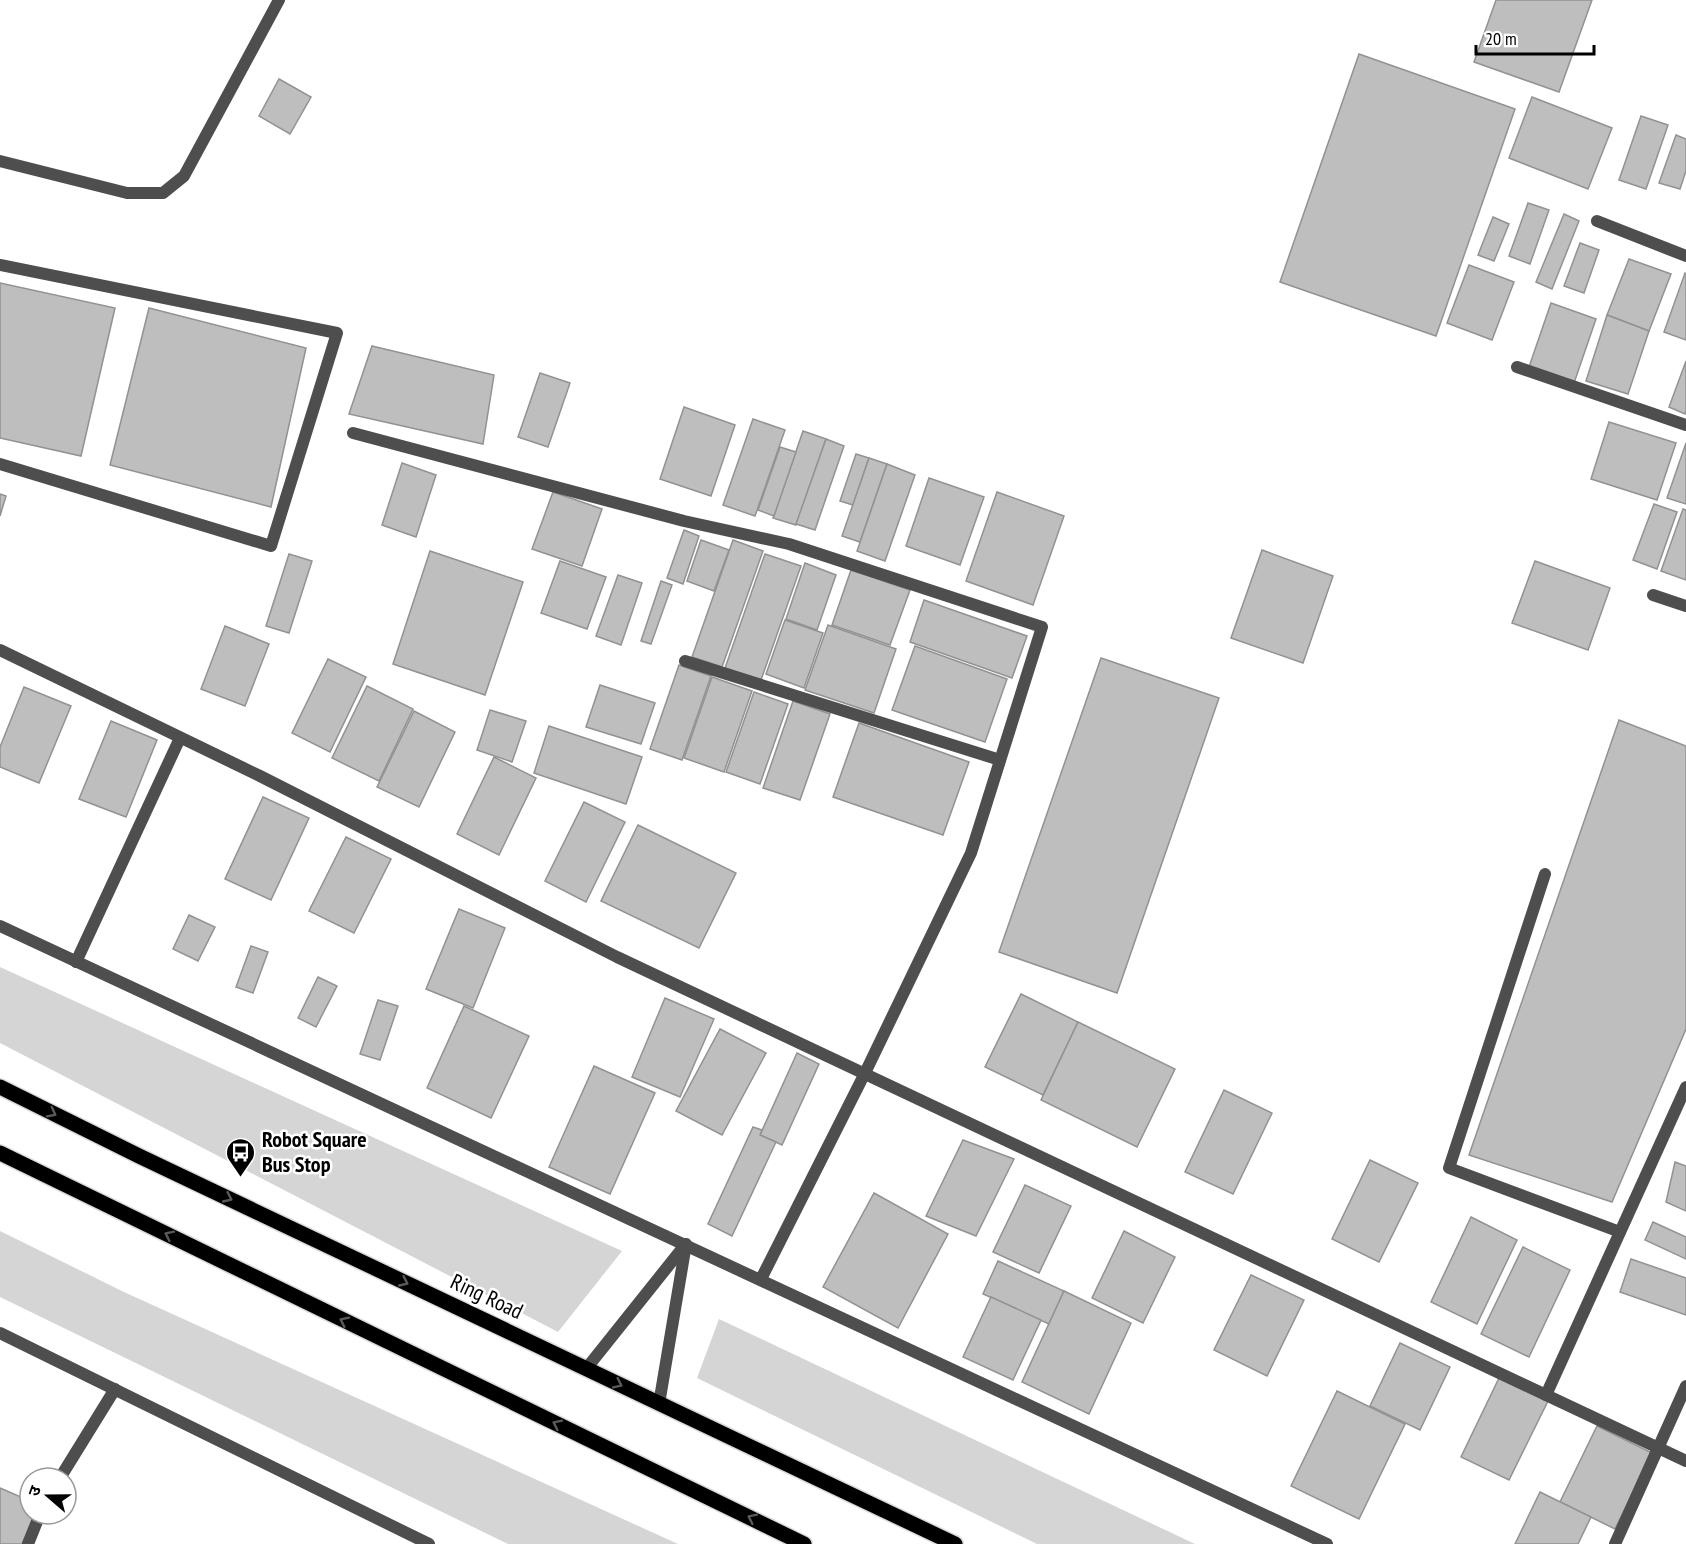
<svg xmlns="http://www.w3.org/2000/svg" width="1686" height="1544" viewBox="0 0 1686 1544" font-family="'PT Sans Narrow','Noto Sans Devanagari',sans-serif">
	<rect width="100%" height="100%" fill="#fff"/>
	<g fill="#d5d5d5">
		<path d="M0,967l622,284 -64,81 -558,-289z"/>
		<path d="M0,1231l124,61 554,252h-170l-508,-247z"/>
		<path d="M719,1319l476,225h-158l-340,-166z"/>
	</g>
	<g fill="#bebebe" stroke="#929292" stroke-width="1.5">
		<path d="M1496,0h96l-33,92 -85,-30z"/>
		<path d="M1359,54l156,55 -79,227 -156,-54z"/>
		<path d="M279,79l32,18 -21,37 -31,-18z"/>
		<path d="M1532,97l80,31 -24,61 -79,-31z"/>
		<path d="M1641,116l27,9 -22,64 -27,-9z"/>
		<path d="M1676,135l10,4v32l-6,18 -21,-6z"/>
		<path d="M1528,203l21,7 -19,54 -21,-8z"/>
		<path d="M1564,214l15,7 -27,68 -16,-7z"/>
		<path d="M1493,217l16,7 -15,37 -16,-6z"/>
		<path d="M1580,243l19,7 -15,43 -20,-7z"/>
		<path d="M1629,259l42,15 -22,57 -42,-16z"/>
		<path d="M1469,265l45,17 -22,58 -45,-17z"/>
		<path d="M1685,273l1,1v66l-22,-8z"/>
		<path d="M0,283l115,25 -34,148 -81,-18z"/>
		<path d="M1551,303l45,16 -22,64 -45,-16z"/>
		<path d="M149,308l157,40 -35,159 -161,-42z"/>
		<path d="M1607,315l42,16 -21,63 -42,-13z"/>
		<path d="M372,346l122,29 -11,69 -134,-30z"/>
		<path d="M1686,361v50l-1,3 -16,-7z"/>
		<path d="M540,373l30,10 -22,64 -30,-10z"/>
		<path d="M684,407l51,18 -24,71 -51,-17z"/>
		<path d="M753,419l32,11 -30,86 -32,-11z"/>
		<path d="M1609,422l67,21 -19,57 -66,-21z"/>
		<path d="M803,431l23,8 -30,86 -23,-7z"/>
		<path d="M826,439l18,7 -29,84 -19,-6z"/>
		<path d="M1686,443v61l-19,-6z"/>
		<path d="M780,447l16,5 -22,64 -16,-6z"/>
		<path d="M856,454l13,4 -16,47 -13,-4z"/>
		<path d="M869,458l18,6 -27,78 -18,-6z"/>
		<path d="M402,463l34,12 -20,62 -34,-12z"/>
		<path d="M887,464l28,11 -30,86 -28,-10z"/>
		<path d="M929,478l55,19 -24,68 -54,-19z"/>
		<path d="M553,492l49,17 -20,57 -50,-17z"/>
		<path d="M997,492l67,24 -31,89 -67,-24z"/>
		<path d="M0,494l6,2 -6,20z"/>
		<path d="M1654,504l23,8 -20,57 -24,-9z"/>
		<path d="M1683,509l3,1v70l-25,-9z"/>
		<path d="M684,530l15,6 -16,48 -16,-6z"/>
		<path d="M701,540l28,10 -15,41 -27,-10z"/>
		<path d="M733,540l30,11 -41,116 -30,-10z"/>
		<path d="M1262,550l71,26 -30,87 -72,-25z"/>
		<path d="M430,551l93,31 -38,113 -92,-31z"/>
		<path d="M289,554l23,7 -23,72 -23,-7z"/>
		<path d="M765,554l36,12 -40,114 -36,-12z"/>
		<path d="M560,561l46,16 -19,52 -46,-16z"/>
		<path d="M1535,561l75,27 -22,62 -76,-27z"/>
		<path d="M805,563l31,12 -19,55 -31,-11z"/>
		<path d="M851,570l59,20 -20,55 -58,-20z"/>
		<path d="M618,575l24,8 -21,62 -25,-9z"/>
		<path d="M661,581l11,4 -21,59 -10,-3z"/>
		<path d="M924,600l103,36 -15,42 -102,-36z"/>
		<path d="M785,620l38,13 -19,55 -38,-14z"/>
		<path d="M828,625l68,24 -22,64 -69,-23z"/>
		<path d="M225,626l44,18 -24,62 -44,-17z"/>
		<path d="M915,646l92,33 -22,63 -93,-32z"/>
		<path d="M1101,658l118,40 -102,295 -118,-41z"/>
		<path d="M328,659l38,18 -36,75 -38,-19z"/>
		<path d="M679,665l32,11 -29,84 -32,-11z"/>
		<path d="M712,677l40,14 -28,81 -40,-14z"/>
		<path d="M600,685l55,18 -14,41 -55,-17z"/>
		<path d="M367,686l46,23 -34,72 -47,-23z"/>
		<path d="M24,687l47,19 -32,77 -39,-16v-20z"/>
		<path d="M754,692l34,12 -28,80 -34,-12z"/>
		<path d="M793,701l37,13 -30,86 -37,-12z"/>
		<path d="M490,710l36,11 -14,41 -35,-12z"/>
		<path d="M414,711l41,21 -36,75 -42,-20z"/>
		<path d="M1619,720l67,26v283l-74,173 -143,-47z"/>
		<path d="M111,721l46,19 -31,77 -47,-18z"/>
		<path d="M859,723l110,39 -26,73 -110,-38z"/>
		<path d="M549,726l93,31 -16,47 -92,-31z"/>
		<path d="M494,757l42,21 -37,77 -42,-21z"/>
		<path d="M263,797l46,21 -38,82 -46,-21z"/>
		<path d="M584,802l41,20 -39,80 -41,-21z"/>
		<path d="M638,825l98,48 -37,75 -98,-47z"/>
		<path d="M346,837l45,22 -37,74 -45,-22z"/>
		<path d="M459,909l46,19 -32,80 -47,-19z"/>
		<path d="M189,915l26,12 -17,34 -25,-12z"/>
		<path d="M251,946l17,6 -15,41 -17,-6z"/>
		<path d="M318,977l19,9 -21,41 -18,-9z"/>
		<path d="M1021,994l57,28 -35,73 -58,-28z"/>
		<path d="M665,998l49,21 -34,78 -48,-20z"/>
		<path d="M378,1000l20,6 -18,54 -20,-6z"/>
		<path d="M464,1006l65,30 -38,82 -64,-30z"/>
		<path d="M1078,1022l97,47 -38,78 -96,-47z"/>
		<path d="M720,1029l46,24 -44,82 -46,-24z"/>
		<path d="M797,1053l22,11 -37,81 -22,-10z"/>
		<path d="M594,1066l61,27 -45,101 -61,-27z"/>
		<path d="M1224,1090l48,23 -39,81 -48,-22z"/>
		<path d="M753,1127l9,3 -2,5 16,7 -44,94 -24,-12z"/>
		<path d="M963,1140l51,19 -38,77 -50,-20z"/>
		<path d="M1370,1160l48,23 -39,79 -47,-23z"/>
		<path d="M1675,1162l11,4v45l-20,-9z"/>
		<path d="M1025,1185l46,21 -32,67 -46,-21z"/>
		<path d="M874,1193l74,41 -50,94 -75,-41z"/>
		<path d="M1471,1217l46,23 -40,84 -46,-22z"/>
		<path d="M1653,1222l33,15v22l-41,-19z"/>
		<path d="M1124,1231l51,26 -32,66 -51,-25z"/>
		<path d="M1523,1247l47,23 -41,87 -48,-23z"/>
		<path d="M1631,1259l55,19v37l-66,-23z"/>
		<path d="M998,1261l66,30 -15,33 -66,-30z"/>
		<path d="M1251,1275l53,25 -37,76 -53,-26z"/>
		<path d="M1064,1291l67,32 -42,91 -67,-32z"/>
		<path d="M991,1297l50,23 -28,60 -50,-23z"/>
		<path d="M1400,1343l50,24 -30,63 -50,-24z"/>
		<path d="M1499,1378l49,23 -39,79 -48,-23z"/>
		<path d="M1337,1391l68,33 -46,95 -68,-33z"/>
		<path d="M1597,1426l55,27 -37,76 -55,-27z"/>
		<path d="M0,1488l30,13v13h5l-13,30h-22z"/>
		<path d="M1540,1492l51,25 -13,27h-63z"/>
	</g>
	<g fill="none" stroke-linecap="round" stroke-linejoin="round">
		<defs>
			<g id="primary">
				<path d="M0,1087l139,69 816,388"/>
				<path d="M0,1153l804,391"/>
			</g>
		</defs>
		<use href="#primary" stroke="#dbdbdb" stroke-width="18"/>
		<g stroke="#4e4e4e" stroke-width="12">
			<path d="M0,161l127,32h36l21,-17 95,-176"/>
			<path d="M1597,221l89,35"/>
			<path d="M0,265l337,68 -66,213 -271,-82"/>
			<path d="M1517,367l169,58"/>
			<path d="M353,433l331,88 105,23 253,83 -71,226 -106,220 -104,206"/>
			<path d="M1653,595l33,11"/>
			<path d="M0,650l260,126 357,181 1069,504"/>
			<path d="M685,661l315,99"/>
			<path d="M1545,874l-96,294 171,64"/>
			<path d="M76,962l104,-224"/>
			<path d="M1546,1395l140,-308"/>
			<path d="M60,1478l55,-89"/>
			<path d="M28,1544l12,-30"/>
			<path d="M1615,1544l71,-158"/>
		</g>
		<g stroke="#4e4e4e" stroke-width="12">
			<path d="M0,926l1327,618"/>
			<path d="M0,1333l429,211"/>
			<path d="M586,1369l99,-124"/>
			<path d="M659,1404l27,-160"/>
		</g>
		<use href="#primary" stroke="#000" stroke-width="15"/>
	</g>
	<defs><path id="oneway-chevron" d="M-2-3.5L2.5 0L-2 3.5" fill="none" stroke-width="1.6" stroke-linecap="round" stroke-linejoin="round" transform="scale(1.5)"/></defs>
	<g stroke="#595959">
		<use href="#oneway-chevron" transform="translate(52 1113) rotate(27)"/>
		<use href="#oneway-chevron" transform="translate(228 1198) rotate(25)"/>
		<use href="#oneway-chevron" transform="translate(169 1235) rotate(-154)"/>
		<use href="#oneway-chevron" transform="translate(404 1282) rotate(25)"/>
		<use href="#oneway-chevron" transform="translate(344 1321) rotate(-154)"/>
		<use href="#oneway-chevron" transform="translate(618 1384) rotate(26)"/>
		<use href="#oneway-chevron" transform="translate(557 1424) rotate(-154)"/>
		<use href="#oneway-chevron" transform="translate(752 1518) rotate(-154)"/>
	</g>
	<defs>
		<symbol id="bus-pin" viewBox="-11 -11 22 30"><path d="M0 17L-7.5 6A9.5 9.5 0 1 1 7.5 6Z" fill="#000" stroke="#fff"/><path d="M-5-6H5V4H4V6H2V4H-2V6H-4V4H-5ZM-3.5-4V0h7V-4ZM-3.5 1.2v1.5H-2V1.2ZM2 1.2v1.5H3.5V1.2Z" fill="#fff"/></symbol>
	</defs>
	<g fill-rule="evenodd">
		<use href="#bus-pin" x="224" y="1136" width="33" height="45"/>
	</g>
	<g text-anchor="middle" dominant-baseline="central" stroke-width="5" stroke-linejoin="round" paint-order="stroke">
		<g font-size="22" font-weight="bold" fill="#000" stroke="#fff" text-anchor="start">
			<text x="262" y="1139">Robot Square<tspan x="262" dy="25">Bus Stop</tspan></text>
		</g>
		<g font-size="22" fill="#000" stroke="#fff">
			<text transform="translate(487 1296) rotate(25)">Ring Road</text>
		</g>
	</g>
	<g transform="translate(48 1496) rotate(290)"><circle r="28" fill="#ffffff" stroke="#999999" stroke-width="1.5"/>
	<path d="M0-4.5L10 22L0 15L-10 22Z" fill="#000000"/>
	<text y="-9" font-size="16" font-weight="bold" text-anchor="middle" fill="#000000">उ</text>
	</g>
	<path d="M1476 45v9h118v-9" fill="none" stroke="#000000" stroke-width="3"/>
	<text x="1485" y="45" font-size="18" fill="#000000" stroke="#ffffff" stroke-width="4.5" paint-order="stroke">20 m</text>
</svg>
